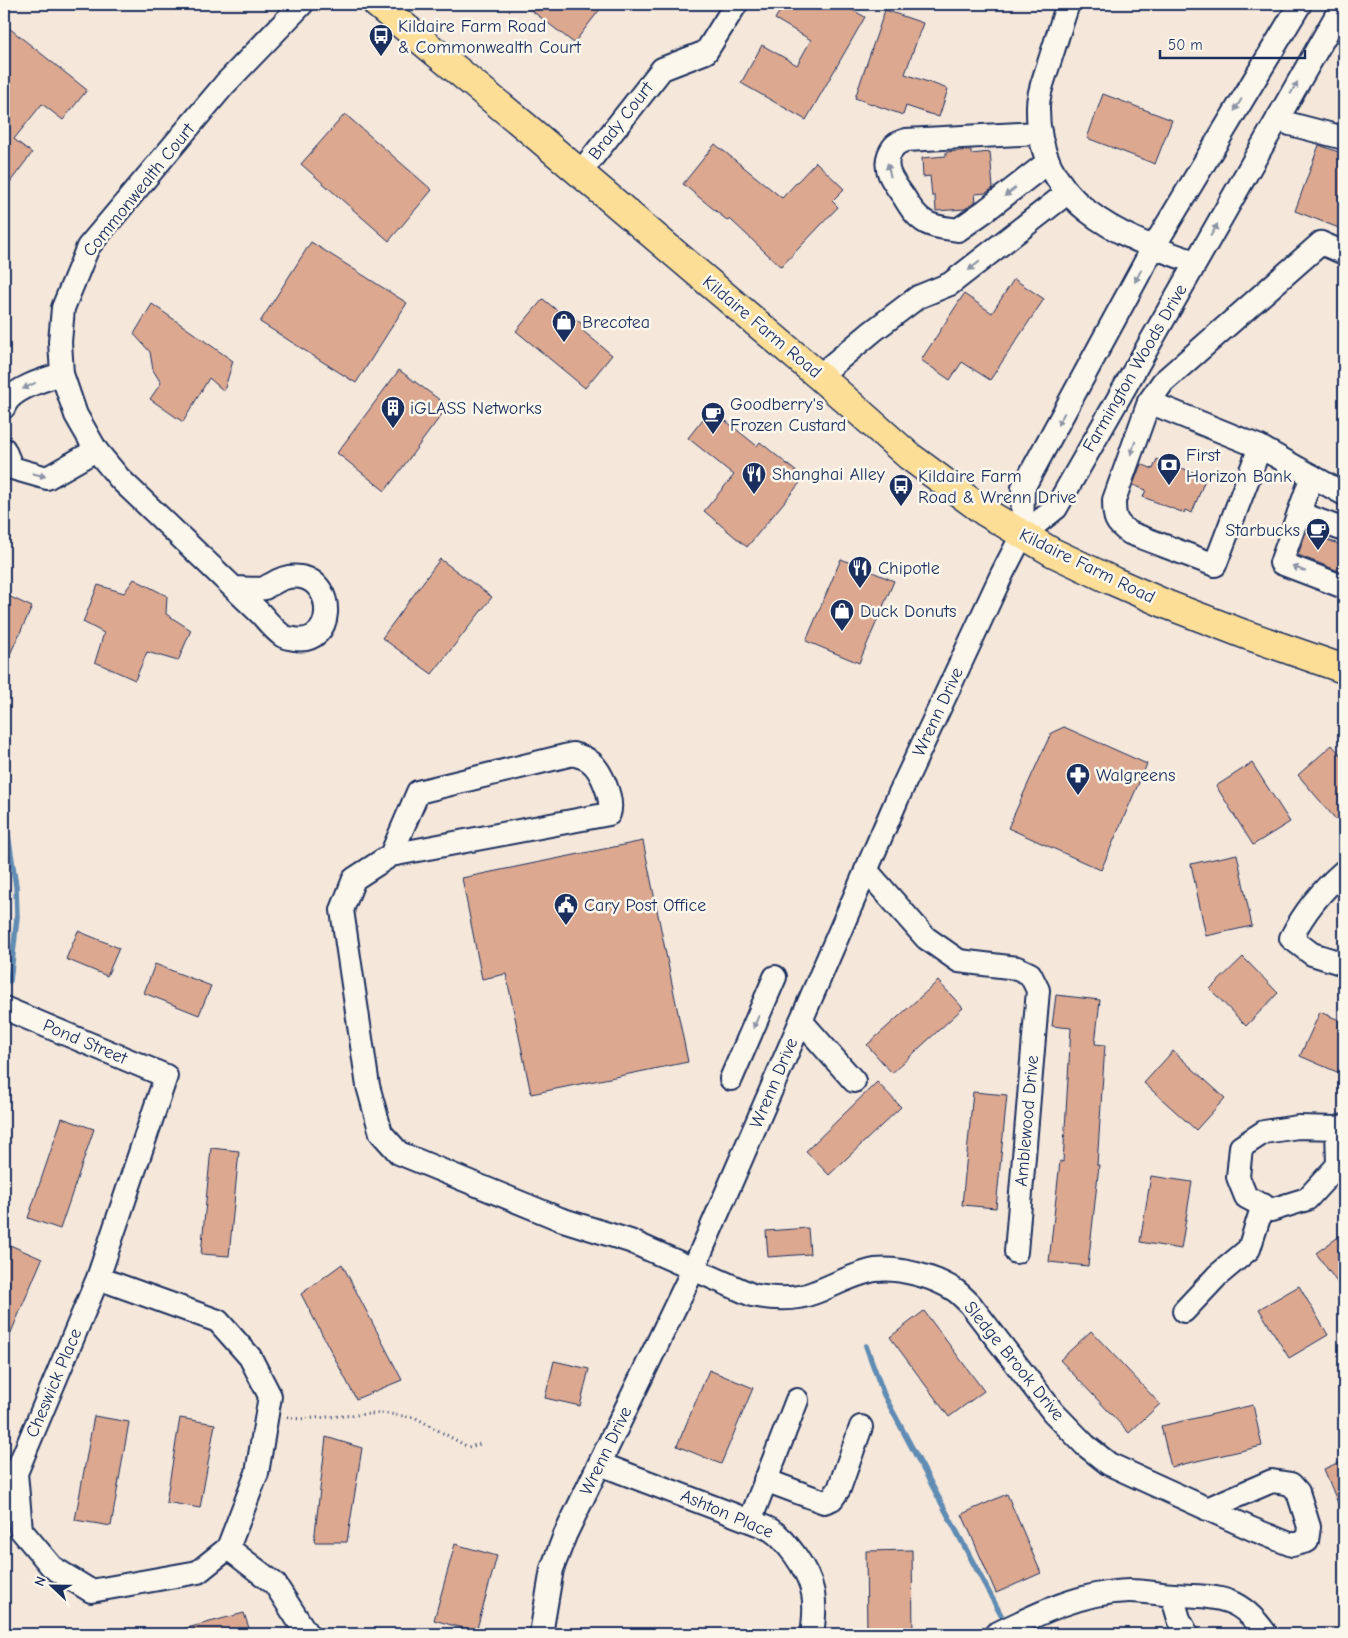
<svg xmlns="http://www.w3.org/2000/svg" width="1348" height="1638" viewBox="0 0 1348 1638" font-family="'Comic Neue',sans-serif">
	<rect width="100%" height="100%" fill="#f5e7da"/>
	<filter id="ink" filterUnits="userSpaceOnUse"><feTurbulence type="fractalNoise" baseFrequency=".02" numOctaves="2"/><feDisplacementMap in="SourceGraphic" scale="10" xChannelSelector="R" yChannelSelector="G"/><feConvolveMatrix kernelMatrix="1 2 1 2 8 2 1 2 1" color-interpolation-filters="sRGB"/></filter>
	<g filter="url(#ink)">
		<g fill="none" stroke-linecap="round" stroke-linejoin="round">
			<g stroke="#608cb4" stroke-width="5.5">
				<path d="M8,835l8,51 1,31 -7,64"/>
				<path d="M866,1346l18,49 117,220"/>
			</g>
		</g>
		<g fill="#dca890" stroke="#1b2f5e">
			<path d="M523,4h81l-30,39z"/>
			<path d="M784,4h58l23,13 -59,103 -65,-37 21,-38 35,20 14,-25 -36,-21z"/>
			<path d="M885,10l38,13 -18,51 43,15 -9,28 -33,-11 -3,9 -48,-17z"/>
			<path d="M4,24l83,66 -24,30 -21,-16 -28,35 18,14 -28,37z"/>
			<path d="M1103,94l69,26 -17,44 -68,-26z"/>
			<path d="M345,114l87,76 -43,51 -88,-77z"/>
			<path d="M715,144l67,54 34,-36 28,27 -12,12 6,6 -57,60 -51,-48 -2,2 -45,-37z"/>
			<path d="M1319,145l25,9v76l-49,-19z"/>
			<path d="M971,150v4l19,-2 3,36 -7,5 -11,1 1,7 -11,8 -29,2 -1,-15h-3l-2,-20 -7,1 -1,-19 24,-2v-4z"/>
			<path d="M311,242l96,61 -51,80 -96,-61z"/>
			<path d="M1014,279l30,20 -54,81 -28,-18 -12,18 -29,-20 43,-66 28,19z"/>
			<path d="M543,299l27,22 3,-4 13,10 -3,4 29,24 -27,33 -69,-57z"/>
			<path d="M152,304l81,57 -9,30 -15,-13 -26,44 -33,-23 11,-16 -8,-13 -3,-18 -16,-18z"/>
			<path d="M399,370l49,36 -63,85 -48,-38z"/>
			<path d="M711,409l46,37 3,-4 44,36 -57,69 -43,-36 30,-36 -46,-37z"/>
			<path d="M1157,459l49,18 -14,36 -7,-3 -1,3 -41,-16 3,-7 -13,-5 8,-21 12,5z"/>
			<path d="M1306,532l38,14v27l-46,-18z"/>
			<path d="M440,559l52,38 -60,77 -50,-36z"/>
			<path d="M841,559l53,22 -35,82 -53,-22z"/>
			<path d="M134,579l33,17 -1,18 25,16 -13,31 -31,-9 -12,28 -40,-18 9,-29 -21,-11 15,-37 26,8z"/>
			<path d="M4,594l28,13 -28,60z"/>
			<path d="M1064,727l83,37 -46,106 -93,-42 43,-95z"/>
			<path d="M1332,745l12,14v70l-46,-54z"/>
			<path d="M1252,763l38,59 -37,23 -37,-59z"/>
			<path d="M643,841l45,221 -157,32 -25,-120 -24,5 -20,-101z"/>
			<path d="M1237,854l15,72 -46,10 -15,-72z"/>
			<path d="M78,931l41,17 -12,28 -41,-17z"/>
			<path d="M1243,957l35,36 -32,33 -36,-37z"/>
			<path d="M155,964l56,22 -12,29 -55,-22z"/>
			<path d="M938,981l25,27 -71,65 -25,-28z"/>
			<path d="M1056,995l44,5 -5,44 10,1 -8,120h2l-11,101 -39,-4 11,-101 3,1 8,-134 -19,-2z"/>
			<path d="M1320,1012l24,10v53l-44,-19z"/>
			<path d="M1173,1051l52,47 -29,32 -52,-47z"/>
			<path d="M877,1082l24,25 -72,68 -23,-24z"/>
			<path d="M973,1092l34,3 -11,113 -34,-3z"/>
			<path d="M62,1118l32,11 -34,100 -32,-11z"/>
			<path d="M211,1148l28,3 -10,105 -28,-2z"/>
			<path d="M1151,1176l41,6 -11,67 -41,-7z"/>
			<path d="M808,1228l2,26 -42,3 -2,-26z"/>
			<path d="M1344,1233v59l-28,-39z"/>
			<path d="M10,1245l32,14 -38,90v-90z"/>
			<path d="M342,1264l60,116 -46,19 -55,-105z"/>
			<path d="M1299,1286l29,49 -39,23 -30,-49z"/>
			<path d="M924,1311l60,80 -35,26 -59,-80z"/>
			<path d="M1091,1331l69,73 -31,29 -69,-73z"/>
			<path d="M554,1361l35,8 -9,37 -35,-8z"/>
			<path d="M709,1370l44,18 -32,76 -44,-18z"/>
			<path d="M1253,1405l9,41 -91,21 -10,-41z"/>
			<path d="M94,1416l35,6 -18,104 -36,-6z"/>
			<path d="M180,1418l35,6 -15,84 -34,-6z"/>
			<path d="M326,1437l36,11 -15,94h-33z"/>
			<path d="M1344,1460v58l-20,-49z"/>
			<path d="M1007,1494l34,79 -45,20 -34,-79z"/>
			<path d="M455,1544l42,12 -21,76 -42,-12z"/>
			<path d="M912,1550l1,84h-46l-1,-83z"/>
			<path d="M244,1613l7,21h-67l-1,-5z"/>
		</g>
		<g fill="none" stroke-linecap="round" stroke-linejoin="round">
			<defs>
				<g id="minor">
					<path d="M1068,4c-7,20 -13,41 -20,62 -4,13 -10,27 -10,40 -2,96 80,131 157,156"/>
					<path d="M1278,118l12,6 54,14"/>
					<path d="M1040,133l-134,7c-10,3 -13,6 -17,15 -6,16 6,29 15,42 6,10 12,20 23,26 10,5 20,5 31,7l27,-19 63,-49"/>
					<path d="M580,173l82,-104 44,-17 30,-48"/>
					<path d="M819,376l54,-45 45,-34 32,-13 117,-91"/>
					<path d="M1149,402l111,45 84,47"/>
					<path d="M4,407c6,-18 41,-28 58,-33"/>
					<path d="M1260,447l-45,118 -85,-32c-15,-10 -16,-15 -16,-33l35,-98 14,-20 158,-139 23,10"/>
					<path d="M4,449l8,19 35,10 49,-28"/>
					<path d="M1312,476l-31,87 63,24"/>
					<path d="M1299,513l45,17"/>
					<path d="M1022,535l1,-47 130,-240 147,-244"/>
					<path d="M234,588c10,0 22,2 31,0 1,-1 6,-4 7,-4 9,-6 18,-9 29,-7 35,6 34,69 -7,62 -4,-1 -8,-1 -11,-3 -9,-6 -15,-14 -22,-22l-141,-135 -24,-29 -20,-35 -14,-41 -2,-32 3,-34 25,-61 137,-163 77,-80"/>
					<path d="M391,855l218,-41c5,-14 -8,-46 -21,-54 -4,-3 -10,-4 -15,-6l-155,38 -27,63 -37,24 -12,31 26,176 13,47 18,20 161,66 70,22 122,54c20,4 41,6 61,-2 20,-7 40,-19 62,-23 24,-3 61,7 81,21 5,4 10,9 14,13l83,108 32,33 24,19 143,65 40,16 15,-4 2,-14 -11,-35 -7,-8 -19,-3 -65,28"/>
					<path d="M866,870l60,68 33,23 58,7 13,6 8,16 -22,262"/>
					<path d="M1344,871c-21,18 -40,41 -53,67l21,16 32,10"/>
					<path d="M4,1008l162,68 -68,202 -82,195 5,57 31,37 39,24 107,-19 30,-24 29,-75 13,-77 -20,-39 -32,-36 -120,-43"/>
					<path d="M801,1021l53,60"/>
					<path d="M731,1079l44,-102"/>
					<path d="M1337,1128l1,37 -31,34 -36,11 -25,-13 -8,-20 3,-30 23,-15 34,-5 39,1 7,-2"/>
					<path d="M1184,1311l34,-36 31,-26 14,-44"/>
					<path d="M600,1464l150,57c7,3 14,5 21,9 10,6 17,16 24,25 20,28 22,46 17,79"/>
					<path d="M765,1480l59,22 8,-3 7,-10 22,-62"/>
					<path d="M750,1521l47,-121"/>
					<path d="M228,1548l47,36 32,50"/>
					<path d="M1172,1595l7,24 8,15"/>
					<path d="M541,1634l11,-65 13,-34 128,-265 205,-473 104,-223 20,-39 34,-27 287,-504"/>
					<path d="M996,1634c41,-20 86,-42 133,-43 15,0 30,3 45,4 44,2 65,0 92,39"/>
				</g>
				<path id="major" d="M377,4l149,123 293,249 90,80 76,56 67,40 61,29 55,24 76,29 100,35"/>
			</defs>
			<use href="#minor" stroke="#1b2f5e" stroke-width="26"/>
			<use href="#major" stroke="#1b2f5e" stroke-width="31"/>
			<path stroke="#1b2f5e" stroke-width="3" stroke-dasharray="1 4" stroke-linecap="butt" d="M287,1417l13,2 84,-6 32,5 52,29 13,-3"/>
			<use href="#minor" stroke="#fbf7ec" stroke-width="22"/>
			<use href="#major" stroke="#fdde96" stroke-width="28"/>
		</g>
		<defs><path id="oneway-solid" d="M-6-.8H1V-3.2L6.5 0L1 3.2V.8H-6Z" transform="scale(1.25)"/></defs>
		<g fill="#8b93a5">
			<use href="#oneway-solid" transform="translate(1294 88) rotate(-60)"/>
			<use href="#oneway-solid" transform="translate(1238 105) rotate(121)"/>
			<use href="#oneway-solid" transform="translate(889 170) rotate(-103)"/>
			<use href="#oneway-solid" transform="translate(1010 192) rotate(142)"/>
			<use href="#oneway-solid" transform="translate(1214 230) rotate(-60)"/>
			<use href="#oneway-solid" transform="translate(974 266) rotate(142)"/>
			<use href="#oneway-solid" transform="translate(1138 276) rotate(118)"/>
			<use href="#oneway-solid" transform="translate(29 386) rotate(154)"/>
			<use href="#oneway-solid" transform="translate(1061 419) rotate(119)"/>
			<use href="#oneway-solid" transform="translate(1133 448) rotate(109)"/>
			<use href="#oneway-solid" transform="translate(39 475) rotate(13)"/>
			<use href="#oneway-solid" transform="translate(1299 569) rotate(-159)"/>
			<use href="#oneway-solid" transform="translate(756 1022) rotate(113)"/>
		</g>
	</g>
	<defs>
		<symbol id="bus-pin" viewBox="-11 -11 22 30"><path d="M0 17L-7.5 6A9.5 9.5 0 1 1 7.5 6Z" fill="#1b2f5e" stroke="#fbf7ec"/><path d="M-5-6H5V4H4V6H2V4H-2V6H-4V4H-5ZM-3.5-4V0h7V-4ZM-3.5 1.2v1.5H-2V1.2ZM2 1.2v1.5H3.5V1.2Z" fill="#fff"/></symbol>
		<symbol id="shop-pin" viewBox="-11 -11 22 30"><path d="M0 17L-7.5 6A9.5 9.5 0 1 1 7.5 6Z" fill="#1b2f5e" stroke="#fbf7ec"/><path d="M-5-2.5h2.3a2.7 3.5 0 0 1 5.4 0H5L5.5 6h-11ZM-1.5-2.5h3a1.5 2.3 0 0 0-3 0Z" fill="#fff"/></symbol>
		<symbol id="building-pin" viewBox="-11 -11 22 30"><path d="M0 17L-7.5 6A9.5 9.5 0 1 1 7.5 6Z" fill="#1b2f5e" stroke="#fbf7ec"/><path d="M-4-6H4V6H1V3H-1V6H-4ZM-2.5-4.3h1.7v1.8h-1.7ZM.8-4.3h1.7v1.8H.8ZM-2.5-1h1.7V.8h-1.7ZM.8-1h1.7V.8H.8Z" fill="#fff"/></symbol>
		<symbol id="cafe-pin" viewBox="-11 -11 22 30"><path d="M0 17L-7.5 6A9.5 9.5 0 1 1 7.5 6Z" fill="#1b2f5e" stroke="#fbf7ec"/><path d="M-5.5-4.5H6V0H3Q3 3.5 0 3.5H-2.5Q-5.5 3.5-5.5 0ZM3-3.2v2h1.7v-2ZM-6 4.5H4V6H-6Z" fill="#fff"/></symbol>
		<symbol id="bank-pin" viewBox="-11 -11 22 30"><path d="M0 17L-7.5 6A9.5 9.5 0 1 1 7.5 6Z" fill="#1b2f5e" stroke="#fbf7ec"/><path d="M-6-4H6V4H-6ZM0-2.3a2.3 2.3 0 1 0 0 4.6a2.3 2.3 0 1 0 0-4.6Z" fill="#fff"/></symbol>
		<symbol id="restaurant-pin" viewBox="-11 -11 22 30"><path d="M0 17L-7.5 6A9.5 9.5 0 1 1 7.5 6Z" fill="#1b2f5e" stroke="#fbf7ec"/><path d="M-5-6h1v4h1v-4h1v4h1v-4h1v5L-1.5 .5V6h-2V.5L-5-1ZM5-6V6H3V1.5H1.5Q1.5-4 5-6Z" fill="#fff"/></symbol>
		<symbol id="pharmacy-pin" viewBox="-11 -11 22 30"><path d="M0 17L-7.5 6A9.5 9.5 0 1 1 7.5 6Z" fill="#1b2f5e" stroke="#fbf7ec"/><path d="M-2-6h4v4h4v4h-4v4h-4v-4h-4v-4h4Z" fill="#fff"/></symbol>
		<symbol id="civic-pin" viewBox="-11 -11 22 30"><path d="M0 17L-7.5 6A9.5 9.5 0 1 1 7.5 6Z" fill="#1b2f5e" stroke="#fbf7ec"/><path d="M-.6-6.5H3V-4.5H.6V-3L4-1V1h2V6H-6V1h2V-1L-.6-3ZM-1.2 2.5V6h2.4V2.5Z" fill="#fff"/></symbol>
	</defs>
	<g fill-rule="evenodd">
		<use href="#bus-pin" x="367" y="22" width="28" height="38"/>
		<use href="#shop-pin" x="550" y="308" width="28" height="38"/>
		<use href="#building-pin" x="379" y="394" width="28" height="38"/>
		<use href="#cafe-pin" x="699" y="400" width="28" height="38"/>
		<use href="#bank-pin" x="1155" y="451" width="28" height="38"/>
		<use href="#restaurant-pin" x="740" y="460" width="28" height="38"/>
		<use href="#bus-pin" x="887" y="472" width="28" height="38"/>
		<use href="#cafe-pin" x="1304" y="516" width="28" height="38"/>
		<use href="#restaurant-pin" x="846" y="554" width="28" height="38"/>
		<use href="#shop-pin" x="828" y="597" width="28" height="38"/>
		<use href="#pharmacy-pin" x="1064" y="761" width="28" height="38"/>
		<use href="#civic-pin" x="552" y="891" width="28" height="38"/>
	</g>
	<g text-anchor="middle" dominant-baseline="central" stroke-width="5" stroke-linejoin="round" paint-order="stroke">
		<g font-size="18" fill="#1b2f5e" stroke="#fbf7ec" text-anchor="start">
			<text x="398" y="26">Kildaire Farm Road<tspan x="398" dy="21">&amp; Commonwealth Court</tspan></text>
			<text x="582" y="322">Brecotea</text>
			<text x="730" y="404">Goodberry's<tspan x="730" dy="21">Frozen Custard</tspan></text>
			<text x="410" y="408">iGLASS Networks</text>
			<text x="1186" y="455">First<tspan x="1186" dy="21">Horizon Bank</tspan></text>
			<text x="772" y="474">Shanghai Alley</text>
			<text x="918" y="476">Kildaire Farm<tspan x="918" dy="21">Road &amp; Wrenn Drive</tspan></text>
			<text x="1300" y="530" text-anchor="end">Starbucks</text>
			<text x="878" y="568">Chipotle</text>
			<text x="860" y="611">Duck Donuts</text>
			<text x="1096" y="775">Walgreens</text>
			<text x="584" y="905">Cary Post Office</text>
		</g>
		<g font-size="18" fill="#1b2f5e" stroke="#fbf7ec">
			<text transform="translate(621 121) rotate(-52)">Brady Court</text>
			<text transform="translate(139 190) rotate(-51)">Commonwealth Court</text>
			<text transform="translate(762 327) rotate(40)">Kildaire Farm Road</text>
			<text transform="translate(1135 368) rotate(-60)">Farmington Woods Drive</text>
			<text transform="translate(1087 566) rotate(26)">Kildaire Farm Road</text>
			<text transform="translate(938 712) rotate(-65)">Wrenn Drive</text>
			<text transform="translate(85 1042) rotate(23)">Pond Street</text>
			<text transform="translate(774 1083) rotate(-67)">Wrenn Drive</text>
			<text transform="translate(1027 1121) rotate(-85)">Amblewood Drive</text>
			<text transform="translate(1014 1361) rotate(51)">Sledge Brook Drive</text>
			<text transform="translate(54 1383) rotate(-67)">Cheswick Place</text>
			<text transform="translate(606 1451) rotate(-64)">Wrenn Drive</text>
			<text transform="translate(727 1514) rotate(23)">Ashton Place</text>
		</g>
	</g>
	<rect width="1348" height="1638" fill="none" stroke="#fbf7ec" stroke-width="20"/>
	<rect x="10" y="10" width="1328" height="1618" fill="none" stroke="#1b2f5e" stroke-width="2" filter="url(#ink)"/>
	<g transform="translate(52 1586) rotate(292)" stroke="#fbf7ec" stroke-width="4" paint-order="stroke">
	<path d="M0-4L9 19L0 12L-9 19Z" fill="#1b2f5e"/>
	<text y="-8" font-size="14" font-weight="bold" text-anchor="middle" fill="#1b2f5e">N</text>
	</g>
	<path d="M1160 50v8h145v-8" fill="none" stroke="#1b2f5e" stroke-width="2.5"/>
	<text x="1168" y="50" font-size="15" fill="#1b2f5e" stroke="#fbf7ec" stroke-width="4" paint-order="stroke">50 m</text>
</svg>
